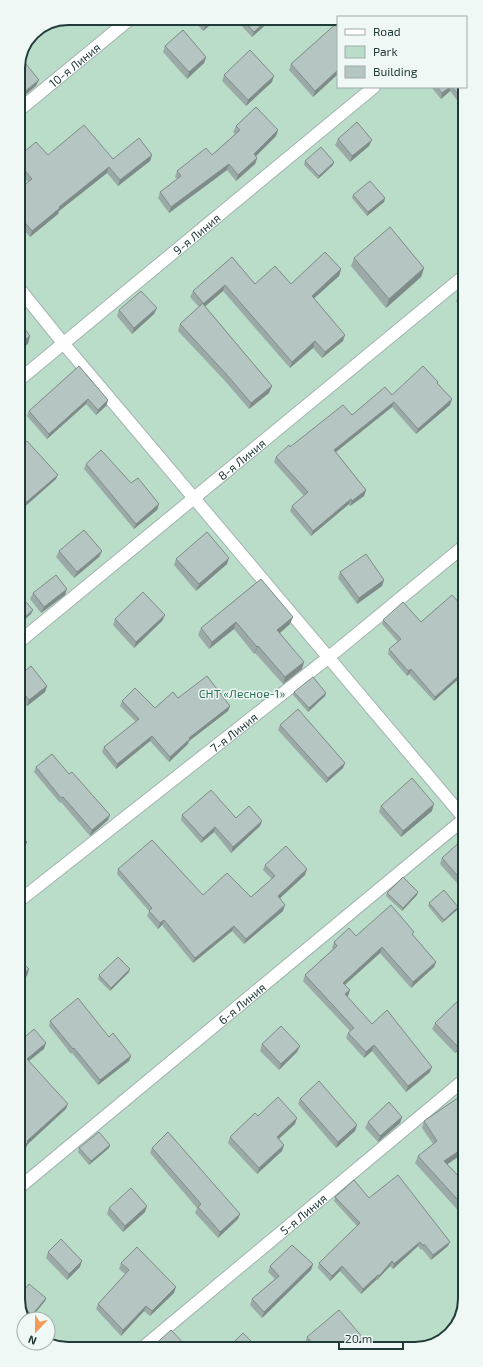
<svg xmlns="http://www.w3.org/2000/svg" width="483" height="1367" viewBox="0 0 483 1367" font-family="'Exo 2',sans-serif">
	<rect width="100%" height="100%" fill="#e0ebe8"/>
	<path fill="#b9ddc9" d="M68,18h270v69h125l2,1212 -11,30 -26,18 -363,2 -17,-7v-23h-24l-4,-7 -2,-1247 15,-32z"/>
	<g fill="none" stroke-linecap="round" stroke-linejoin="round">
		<defs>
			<g id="minor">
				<path id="s1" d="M18,111l113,-93"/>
				<path d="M18,287l45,56 401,475"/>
				<path id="s2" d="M19,380l355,-293"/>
				<path id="s3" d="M19,642l445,-366"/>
				<path id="s4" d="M19,901l310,-244 135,-111"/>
				<path id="s5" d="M20,1187l444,-368"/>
				<path id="s6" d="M141,1349l324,-270"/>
			</g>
		</defs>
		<use href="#minor" stroke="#a3b3b0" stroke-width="14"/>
		<use href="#minor" stroke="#fff" stroke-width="12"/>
	</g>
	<g fill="#9caaa7">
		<path d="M191,18h27l-15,13z"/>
		<path d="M234,18h37l-1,3 -18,16z"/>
		<path d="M338,22v52l-25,23 -24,-27 2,-6z"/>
		<path d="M165,46l41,11 -2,6 -17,16 -24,-27z"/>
		<path d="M224,75l48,7 -26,24 -24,-25z"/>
		<path d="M431,87h32v21l-13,-17 -9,8z"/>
		<path d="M236,126l42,4 -2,6 -20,20 1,2 -2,6 -19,17 -9,-11 -58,43 -11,-15 2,-6 17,-13 -2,-2 2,-6 35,-16 23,-21 -2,-2z"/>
		<path d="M338,139l31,7 -19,16 -15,-17z"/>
		<path d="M48,155l65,4 39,-4 -2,6 -32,25 -11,-13 -48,38 -1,3 -28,23 -12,-14v-33l10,-8 -10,-11v-14z"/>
		<path d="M305,161l29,1 -1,3 -15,14 -14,-14z"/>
		<path d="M353,195l32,3 -1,4 -17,14 -15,-18z"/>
		<path d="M232,257l23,27h36l50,-15 -2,7 -25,22 29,43 -21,17 -9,-10 -23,20 -67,-77 -18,15 67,80 -3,7 -20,16 -24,-28 -47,-50 2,-7 19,-17 -9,-10 3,-6z"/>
		<path d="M354,258l70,10 -3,9 -35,31 -35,-42z"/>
		<path d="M464,291v18l-8,-8 3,-6z"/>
		<path d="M157,308l-3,6 -22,20 -15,-18 2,-6z"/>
		<path d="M79,366l29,34 -2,6 -10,9 -10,-11 -39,35 -20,-23 2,-5z"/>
		<path d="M438,382v1l12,22 -34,29 -24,-27 -56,45 30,38 -2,6 -14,10 -1,-2 -38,32 -21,-25 2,-5 12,-10 -30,-34 2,-5 14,-10 102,-52z"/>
		<path d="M19,448l37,31 -35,31 -2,-3z"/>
		<path d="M86,464l45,19 28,21 -2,6 -23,19 -50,-60z"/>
		<path d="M59,551h43l-3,6 -25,21 -18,-21z"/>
		<path d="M176,559l51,5 -31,27 -22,-26z"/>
		<path d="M340,572l44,8 -2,6 -25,18 -19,-26z"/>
		<path d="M261,579l29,45 -10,9 22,36 -19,15 -28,-31 -1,1 -20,-25 -25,20 -11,-14 3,-7z"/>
		<path d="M33,593l32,2 -24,18 -11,-14z"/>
		<path d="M165,615l-3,6 -28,27 -21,-23 2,-6z"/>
		<path d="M383,620l38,2 40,16 3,5v31l-30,27 -25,-27 -2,2 -19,-22 1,-5 9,-7 -16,-18z"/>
		<path d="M19,676l28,10 -2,6 -18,14 -8,-10z"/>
		<path d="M294,692l32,1 -1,3 -17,16 -15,-17z"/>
		<path d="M178,698l52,8 -2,5 -39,30 -1,3 -19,18 -19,-21 -34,28 -14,-17 2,-5 32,-25 -16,-16 2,-5 33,7z"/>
		<path d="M280,725l65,38 -2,5 -17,15 -48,-53z"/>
		<path d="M36,767l72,53 -18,16 -29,-34 -1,1 -26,-31z"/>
		<path d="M381,806l51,5 -31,26 -22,-25z"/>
		<path d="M182,815l54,3 26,3 -2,5 -29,27 -17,-21 -13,11 -20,-23z"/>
		<path d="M464,838v53l-24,-27 2,-6z"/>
		<path d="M265,865l40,10 -26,23 4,13 -39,33 -12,-13 -39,32 -31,-38 -4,4 -11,-13 2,-5 -32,-37 1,-5 85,26 48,2 21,-18 -9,-9z"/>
		<path d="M387,893l30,2 -15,16 -16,-15z"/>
		<path d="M429,903l29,4 -1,3 -15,13 -14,-17z"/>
		<path d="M413,935l23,27 -2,5 -23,21 -31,-35 -35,32 5,5 -3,7 25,27 58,48 -24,20 -34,-41 -8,7 -18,-20 2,-5 2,-2 -47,-50 2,-6 28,-26 -1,-1 2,-6 22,-6z"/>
		<path d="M129,972l-19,19 -12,-12 1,-4z"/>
		<path d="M50,1021l59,16 22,19 -2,5 -31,24 -26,-32 -1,1 -22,-28z"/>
		<path d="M435,1023l30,21 -10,9 -23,-24z"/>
		<path d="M262,1044l38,2 -3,6 -18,18 -19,-19z"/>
		<path d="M300,1099l57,26 -2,6 -19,17 -38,-44z"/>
		<path d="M258,1116l37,8 -16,15 5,6 -2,6 -25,23 -29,-31 2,-6z"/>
		<path d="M402,1117l-2,6 -22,19 -13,-14 3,-6z"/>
		<path d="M424,1121l41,31 -18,12 18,19v33l-1,1 -49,-54 3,-7 15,-12 -11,-16z"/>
		<path d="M110,1145l-1,3 -20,17 -11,-13 1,-4z"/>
		<path d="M152,1148l88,66 -2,5 -20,19 -23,-25 2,-5 -47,-55z"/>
		<path d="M335,1197l34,1 79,48 -17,14 -9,-11 -1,1 -3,-4 -25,23 -3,-3 -13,14h-1l-15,14 -21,-23 -10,10 -12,-13 1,-5 38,-37 -23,-25z"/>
		<path d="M109,1208l36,4 -22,20 -16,-18z"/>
		<path d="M48,1252l32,15 -13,13 -21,-22z"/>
		<path d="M121,1263l53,30 -24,23 -6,-5 -23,25 -25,-27 2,-5 27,-30 -6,-5z"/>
		<path d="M313,1264l-2,6 -49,48 -12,-13 2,-6 23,-20 -7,-7 2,-6z"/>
		<path d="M20,1295l26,3 -1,3 -14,17 -11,-9z"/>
		<path d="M307,1337l58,3 -2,7 -1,1h-53l-4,-5z"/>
	</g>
	<g fill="#7f8b88">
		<path d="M214,18h4l-15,13 2,-5z"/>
		<path d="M269,18h2l-1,3 -18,16 2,-5z"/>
		<path d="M206,57l-2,6 -17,16 2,-7z"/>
		<path d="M338,70v4l-25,23 2,-6z"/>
		<path d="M274,76l-2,6 -26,24 2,-6z"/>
		<path d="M39,80l-3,6 -18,15v-4z"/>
		<path d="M450,87h1l-1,4 -9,8 1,-6z"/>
		<path d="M278,130l-2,6 -24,24 2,-6z"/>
		<path d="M372,140l-3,6 -19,16 2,-6z"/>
		<path d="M152,155l-2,6 -32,25 2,-6z"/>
		<path d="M257,158l-2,6 -19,17 2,-6z"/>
		<path d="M334,162l-1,3 -15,14 1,-3z"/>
		<path d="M229,164l-2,6 -58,43 2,-6z"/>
		<path d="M109,167l-2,6 -48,38 -1,3 -28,23 2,-6 27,-24z"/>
		<path d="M385,198l-1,4 -17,14 1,-4z"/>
		<path d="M424,268l-3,9 -35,31 3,-9z"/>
		<path d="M341,269l-2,7 -29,26 2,-6z"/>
		<path d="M225,285l-2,6 -22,19 2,-6z"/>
		<path d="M157,308l-3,6 -22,20 2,-6z"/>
		<path d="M345,335l-2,6 -21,17 3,-6z"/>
		<path d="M30,336l-2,8 -10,7v-6z"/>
		<path d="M315,341l-2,7 -23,20 2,-6z"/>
		<path d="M272,386l-3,7 -20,16 2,-6z"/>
		<path d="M88,399l-2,5 -39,35 2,-5z"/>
		<path d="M452,399l-2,6 -34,29 2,-5z"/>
		<path d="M108,400l-2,6 -10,9 2,-5z"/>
		<path d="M394,402l-2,5 -60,48 2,-5z"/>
		<path d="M58,475l-2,4 -35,31 2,-5z"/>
		<path d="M366,490l-2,6 -14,10 2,-5z"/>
		<path d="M351,499l-2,5 -38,32 2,-5z"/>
		<path d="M159,504l-2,6 -23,19 2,-5z"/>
		<path d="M102,551l-3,6 -25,21 3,-6z"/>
		<path d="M229,558l-2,6 -31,27 3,-7z"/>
		<path d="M384,580l-2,6 -25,18 2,-6z"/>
		<path d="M67,589l-2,6 -24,18 3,-6z"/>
		<path d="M33,610l-2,4 -12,11v-3z"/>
		<path d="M165,615l-3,6 -28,27 2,-6z"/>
		<path d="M293,617l-3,7 -15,13 2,-7z"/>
		<path d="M236,622l-2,7 -25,20 3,-7z"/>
		<path d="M464,632v4l-6,5 2,-5z"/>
		<path d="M258,646l-3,7 -1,1 3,-7z"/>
		<path d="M304,662l-2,7 -19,15 2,-7z"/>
		<path d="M411,669l-2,5 -2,2 1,-5z"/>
		<path d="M464,671v3l-30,27 1,-4z"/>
		<path d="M47,686l-2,6 -18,14 2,-6z"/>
		<path d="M326,693l-1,3 -17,16 1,-4z"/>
		<path d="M230,706l-2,5 -39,30 -1,3 -19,18 1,-5 19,-19z"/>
		<path d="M152,736l-2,5 -34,28 1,-5z"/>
		<path d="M345,763l-2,5 -17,15 2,-5z"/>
		<path d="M434,804l-2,7 -31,26 2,-6z"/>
		<path d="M110,815l-2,5 -18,16 2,-6z"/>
		<path d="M262,821l-2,5 -29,27 2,-6z"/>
		<path d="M215,827l-1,5 -13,11 2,-5z"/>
		<path d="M27,842l-2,6 -6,5v-4z"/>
		<path d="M307,869l-2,6 -29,27 2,-6z"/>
		<path d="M418,892l-1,3 -15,16 1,-3z"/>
		<path d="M285,905l-2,6 -39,33 2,-5z"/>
		<path d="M458,907l-1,3 -15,13 2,-3z"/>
		<path d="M164,920l-2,5 -4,4 2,-6z"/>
		<path d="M234,926l-2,5 -39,32 2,-5z"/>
		<path d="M382,947l-2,6 -39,35 2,-5z"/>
		<path d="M436,962l-2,5 -23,21 2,-6z"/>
		<path d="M29,969l-2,7 -8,6v-4z"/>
		<path d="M130,969l-1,3 -19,19 1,-3z"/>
		<path d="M350,990l-2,6 -5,4 2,-6z"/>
		<path d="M465,1040v4l-10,9 3,-6z"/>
		<path d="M46,1043l-2,6 -19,15 2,-5z"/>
		<path d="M374,1045l-2,6 -8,7 2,-6z"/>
		<path d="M300,1046l-3,6 -18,18 2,-6z"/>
		<path d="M131,1056l-2,5 -31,24 2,-5z"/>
		<path d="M432,1067l-2,5 -24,20 2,-6z"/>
		<path d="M68,1104l-2,5 -38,35 -2,4 -6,6v-4l7,-9z"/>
		<path d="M402,1117l-2,6 -22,19 2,-6z"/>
		<path d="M297,1118l-2,6 -21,19 3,-6z"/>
		<path d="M357,1125l-2,6 -19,17 2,-6z"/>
		<path d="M110,1145l-1,3 -20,17 2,-4z"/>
		<path d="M284,1145l-2,6 -25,23 2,-6z"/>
		<path d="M465,1147v5l-23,16 2,-7z"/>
		<path d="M147,1206l-2,6 -22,20 2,-6z"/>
		<path d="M240,1214l-2,5 -20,19 2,-6z"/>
		<path d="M420,1242l-2,4 -25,23 1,-5z"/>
		<path d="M450,1242l-2,4 -17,14 2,-5z"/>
		<path d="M82,1261l-2,6 -13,13 2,-6z"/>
		<path d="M392,1261l-2,5 -13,14 2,-4z"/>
		<path d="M313,1264l-2,6 -49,48 2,-6z"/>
		<path d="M342,1266l-2,5 -10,10 2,-5z"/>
		<path d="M378,1275l-2,5 -15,14 2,-5z"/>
		<path d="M176,1287l-2,6 -24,23 2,-5z"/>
		<path d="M46,1298l-1,3 -14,17 1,-3z"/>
		<path d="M146,1306l-2,5 -23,25 2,-6z"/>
		<path d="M365,1340l-2,7 -1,1h-5z"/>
	</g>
	<g fill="#b5c6c2" stroke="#7f8b88">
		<path d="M197,18h17l-9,8z"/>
		<path d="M241,18h28l-15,14z"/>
		<path d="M338,22v48l-23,21 -24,-27z"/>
		<path d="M183,30l23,27 -17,15 -24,-26z"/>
		<path d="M250,50l24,26 -26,24 -24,-25z"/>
		<path d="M21,58l18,22 -21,17v-32z"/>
		<path d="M437,87h13l-8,6z"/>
		<path d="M452,87h11v13z"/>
		<path d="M256,107l22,23 -24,24 3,4 -19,17 -9,-11 -58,43 -11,-15 21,-16 -4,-5 29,-23 6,7 28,-25 -4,-4z"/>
		<path d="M357,122l15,18 -20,16 -14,-17z"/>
		<path d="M84,125l29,34 26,-21 13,17 -32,25 -11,-13 -50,40 1,1 -28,23 -14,-17v-24l14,-11 -14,-17v-5l18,-15 12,13z"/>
		<path d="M321,147l13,15 -15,14 -14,-15z"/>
		<path d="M370,181l15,17 -17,14 -15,-17z"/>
		<path d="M390,227l34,41 -35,31 -35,-41z"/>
		<path d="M325,252l16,17 -29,27 33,39 -20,17 -10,-11 -23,21 -67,-77 -22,19 69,82 -21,17 -24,-28 -47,-51 23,-21 -10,-12 39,-34 23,27 20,-18 16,18z"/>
		<path d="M141,291l16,17 -23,20 -15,-18z"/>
		<path d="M464,291v9l-5,-5z"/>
		<path d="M18,320l12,16 -12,9z"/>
		<path d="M79,366l29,34 -10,10 -10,-11 -39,35 -20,-23z"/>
		<path d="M423,366l15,16 -1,1 15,16 -34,30 -24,-27 -60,48 32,40 -14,11 -1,-2 -38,32 -21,-25 16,-14 -32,-35 13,-12 1,2 53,-42 9,10 33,-28 7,8z"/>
		<path d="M27,441l31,34 -35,30 -4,-5v-52z"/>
		<path d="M101,450l30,33 7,-5 21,26 -23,20 -50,-60z"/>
		<path d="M84,530l18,21 -25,21 -18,-21z"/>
		<path d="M207,532l22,26 -30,26 -23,-25z"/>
		<path d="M366,554l18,26 -25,18 -19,-26z"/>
		<path d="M56,575l11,14 -23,18 -11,-14z"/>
		<path d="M261,579l32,38 -16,13 27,32 -19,15 -27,-31 -1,1 -21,-25 -24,20 -11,-14z"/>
		<path d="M143,592l22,23 -29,27 -21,-23z"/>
		<path d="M19,594l14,16 -14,12z"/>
		<path d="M452,595l12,13v24l-4,4 4,7v28l-29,26 -24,-28 -3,2 -19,-22 12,-10 -18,-19 20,-18 18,20z"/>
		<path d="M31,666l16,20 -18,14 -10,-13v-11z"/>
		<path d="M207,676l23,30 -41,32 1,1 -20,18 -18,-21 -35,28 -13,-17 35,-28 -17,-18 13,-13 20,20 18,-16 5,6z"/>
		<path d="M313,677l13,16 -17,15 -15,-16z"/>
		<path d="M298,709l47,54 -17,15 -48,-53z"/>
		<path d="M52,754l17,20 3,-2 38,43 -18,15 -29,-33 -2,1 -25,-31z"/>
		<path d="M412,778l22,26 -31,27 -22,-25z"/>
		<path d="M211,790l25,28 13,-12 13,15 -29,26 -18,-20 -12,11 -21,-23z"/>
		<path d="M19,833l8,9 -8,7z"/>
		<path d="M464,838v45l-22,-25z"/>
		<path d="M152,840l51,55 24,-22 24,24 24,-21 -10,-11 21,-19 21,23 -29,27 7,9 -39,34 -12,-13 -39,32 -31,-38 -4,3 -11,-12 3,-3 -34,-39z"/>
		<path d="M403,877l15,15 -15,16 -16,-15z"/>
		<path d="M444,890l14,17 -14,13 -15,-17z"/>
		<path d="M391,905l23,27 -2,2 24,28 -23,20 -31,-35 -39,36 7,7 -5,4 27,30 15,-14 45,57 -24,19 -34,-41 -8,7 -18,-19 6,-5 -49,-53 32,-29 -3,-4 15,-14 7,8z"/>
		<path d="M118,957l12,12 -19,19 -12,-13z"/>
		<path d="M19,959l10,10 -10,9z"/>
		<path d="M465,994v46l-7,7 -23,-24z"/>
		<path d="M78,998l31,39 4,-4 18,23 -31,24 -26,-32 -1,1 -23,-28z"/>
		<path d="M281,1026l19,20 -19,18 -19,-20z"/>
		<path d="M34,1029l12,14 -19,16 41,45 -41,37 1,1 -8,8 -1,-108z"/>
		<path d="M319,1081l38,44 -19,17 -38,-43z"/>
		<path d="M465,1093v54l-21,14 21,22v25l-47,-52 19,-15 -13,-20z"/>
		<path d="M278,1097l19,21 -20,19 7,8 -25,23 -29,-31 25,-24 3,3z"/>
		<path d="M389,1102l13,15 -22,19 -12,-14z"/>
		<path d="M99,1132l11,13 -19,16 -12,-13z"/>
		<path d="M168,1132l72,82 -20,18 -22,-25 3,-3 -49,-56z"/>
		<path d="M398,1175l52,67 -17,13 -9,-11 -1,2 -3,-4 -26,22 -2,-3 -13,15 -1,-1 -15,14 -21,-23 -10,10 -13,-13 41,-40 -25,-26 19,-17 15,18z"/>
		<path d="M131,1188l16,18 -22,20 -16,-18z"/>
		<path d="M61,1239l21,22 -13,13 -21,-22z"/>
		<path d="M292,1245l21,19 -49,48 -12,-13 27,-23 -9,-10z"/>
		<path d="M137,1247l39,40 -24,24 -6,-5 -23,24 -25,-26 31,-34 -8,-7z"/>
		<path d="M29,1284l17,14 -14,17 -12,-11v-9z"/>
		<path d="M339,1310l26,30 -8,8h-40l-10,-11z"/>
		<path d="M171,1330l17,18h-37z"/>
		<path d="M243,1333l15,15h-30z"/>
	</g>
	<g text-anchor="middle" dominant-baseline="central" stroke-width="3" stroke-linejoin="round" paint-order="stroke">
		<g font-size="12" fill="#213b39" stroke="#f0f8f5">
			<text stroke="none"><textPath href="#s1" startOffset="73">10-я Линия</textPath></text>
			<text stroke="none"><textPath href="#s2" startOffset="230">9-я Линия</textPath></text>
			<text stroke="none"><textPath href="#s3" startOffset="288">8-я Линия</textPath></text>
			<text stroke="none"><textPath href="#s4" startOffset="273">7-я Линия</textPath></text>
			<text stroke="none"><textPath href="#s5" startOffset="288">6-я Линия</textPath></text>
			<text stroke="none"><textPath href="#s6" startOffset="211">5-я Линия</textPath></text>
		</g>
		<g font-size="12" fill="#2b7254" stroke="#f0f8f5">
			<text x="242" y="693">СНТ «Лесное-1»</text>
		</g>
	</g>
	<path d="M0 0H483V1367H0ZM68 25H415A43 43 0 0 1 458 68V1299A43 43 0 0 1 415 1342H68A43 43 0 0 1 25 1299V68A43 43 0 0 1 68 25Z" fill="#f0f8f5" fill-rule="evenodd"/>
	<path fill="none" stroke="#213b39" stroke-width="2" d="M68 25H415A43 43 0 0 1 458 68V1299A43 43 0 0 1 415 1342H68A43 43 0 0 1 25 1299V68A43 43 0 0 1 68 25Z"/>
	<rect x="337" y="16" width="130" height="72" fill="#f0f8f5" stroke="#9dacaa"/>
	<rect x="345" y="29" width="20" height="6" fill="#ffffff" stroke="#9dacaa"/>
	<text x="373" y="36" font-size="12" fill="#213b39">Road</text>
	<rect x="345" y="46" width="20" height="12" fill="#b9ddc9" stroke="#9dacaa"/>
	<text x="373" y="56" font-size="12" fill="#213b39">Park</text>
	<rect x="345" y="66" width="20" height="12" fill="#b5c6c2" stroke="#9dacaa"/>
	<text x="373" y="76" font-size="12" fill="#213b39">Building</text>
	<g transform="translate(36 1331) rotate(202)"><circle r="19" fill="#f0f8f5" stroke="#9dacaa"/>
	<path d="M0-3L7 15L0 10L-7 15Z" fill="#f29a57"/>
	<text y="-6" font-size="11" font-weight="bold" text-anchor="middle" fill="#213b39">N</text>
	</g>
	<path d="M339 1343v6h64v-6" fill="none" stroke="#213b39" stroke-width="2"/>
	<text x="345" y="1343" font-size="12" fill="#213b39" stroke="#f0f8f5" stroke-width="3" paint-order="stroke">20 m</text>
</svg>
